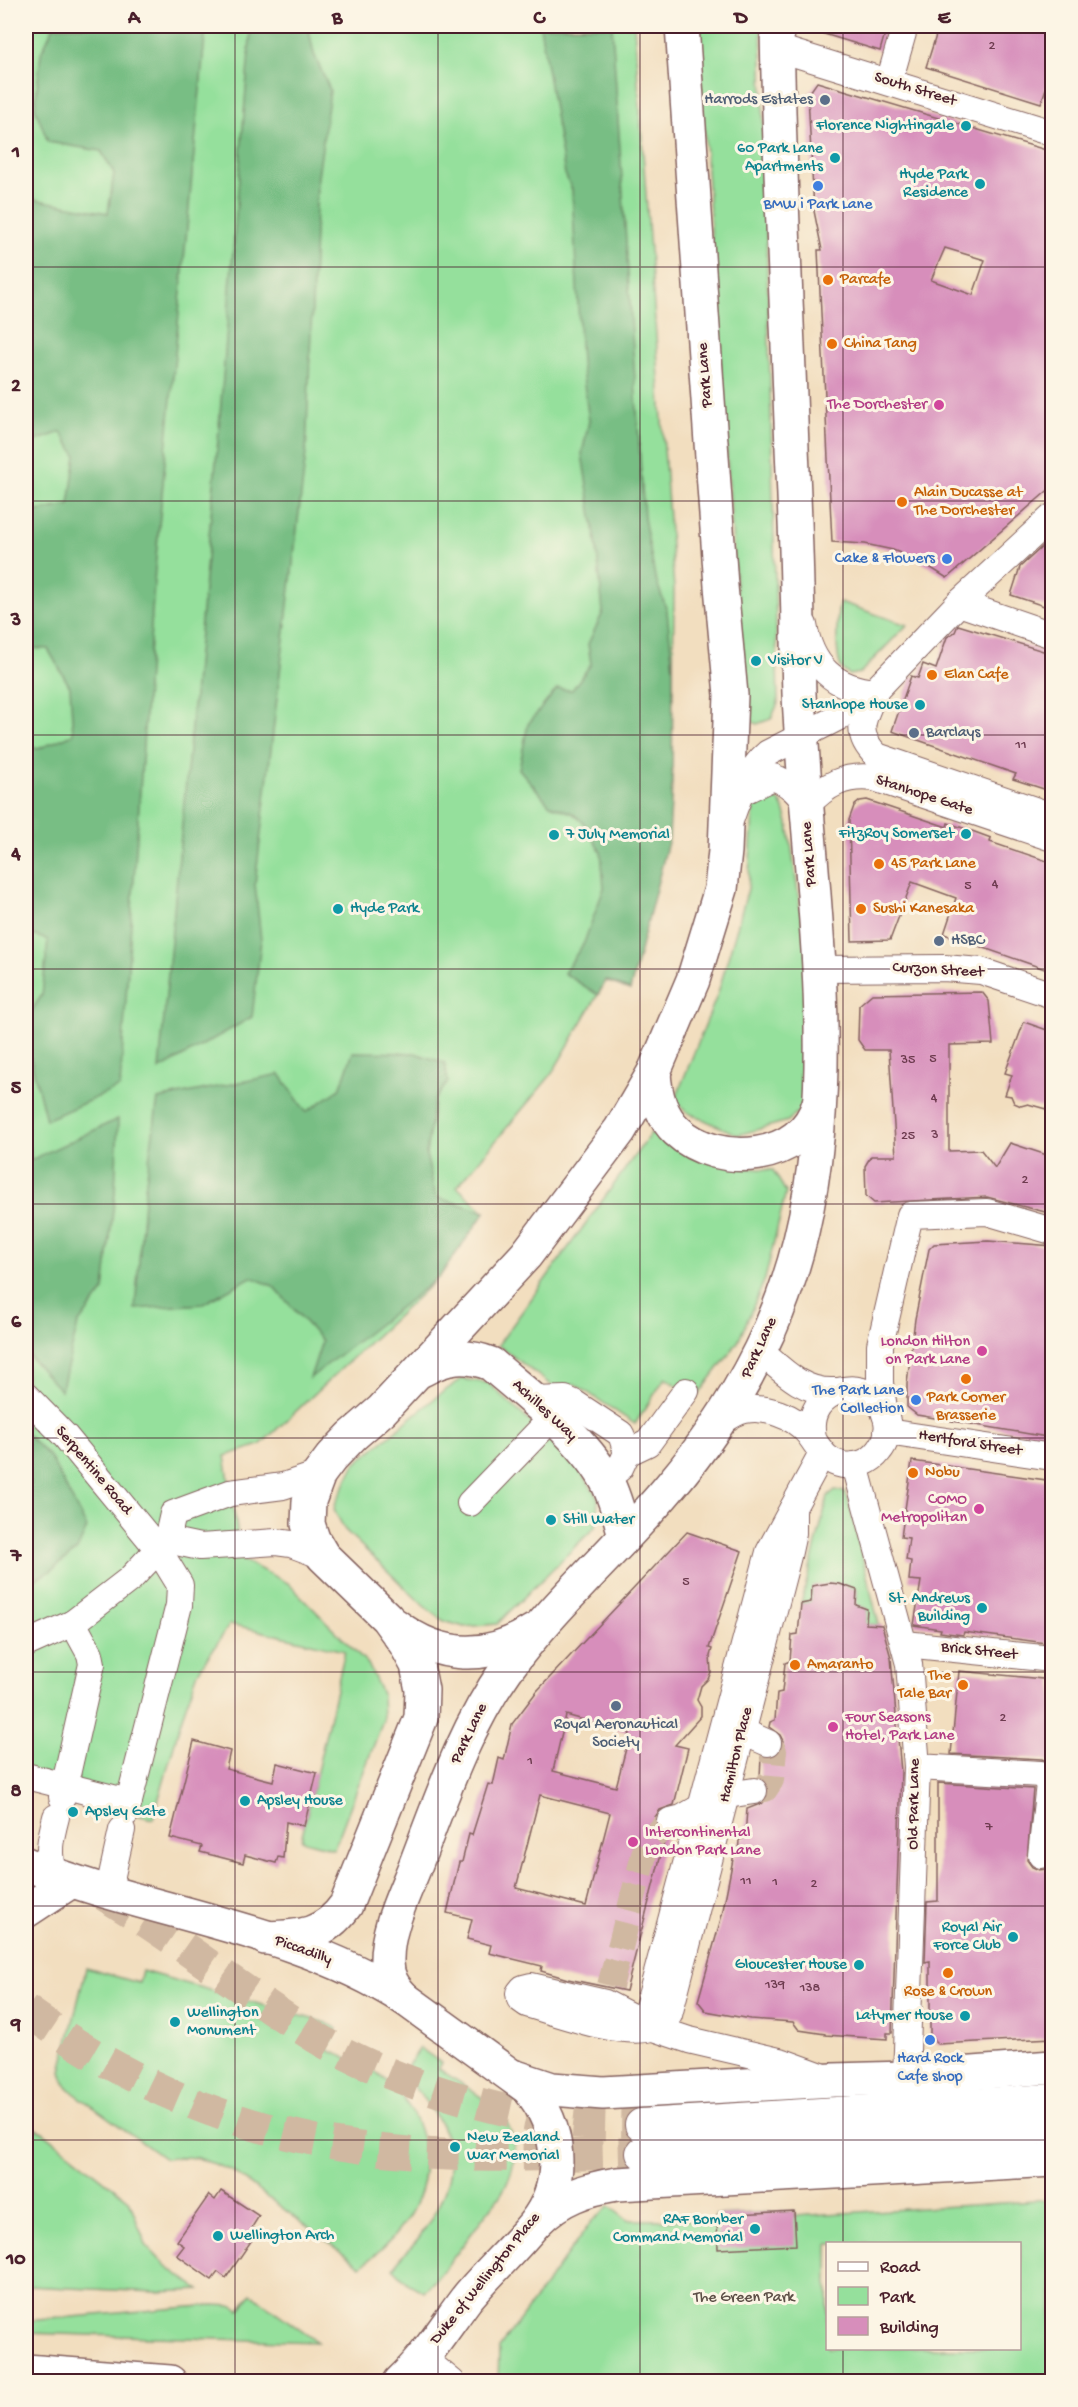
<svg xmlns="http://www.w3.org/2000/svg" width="1078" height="2407" viewBox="0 0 1078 2407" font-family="'Gochi Hand',sans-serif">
	<rect width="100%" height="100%" fill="#fcf5e5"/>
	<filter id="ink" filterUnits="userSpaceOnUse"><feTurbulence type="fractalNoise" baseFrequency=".0167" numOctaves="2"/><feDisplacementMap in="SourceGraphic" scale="12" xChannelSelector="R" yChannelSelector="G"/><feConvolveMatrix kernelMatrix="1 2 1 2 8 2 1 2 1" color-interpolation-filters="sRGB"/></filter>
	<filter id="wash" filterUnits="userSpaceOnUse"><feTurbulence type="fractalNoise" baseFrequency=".008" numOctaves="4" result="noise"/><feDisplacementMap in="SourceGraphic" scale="24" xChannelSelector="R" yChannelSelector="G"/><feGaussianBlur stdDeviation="1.35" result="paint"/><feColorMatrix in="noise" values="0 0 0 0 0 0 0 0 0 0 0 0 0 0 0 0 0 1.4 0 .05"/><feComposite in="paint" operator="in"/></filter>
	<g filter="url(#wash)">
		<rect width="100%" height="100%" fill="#f2debf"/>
		<g fill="#95e09c" stroke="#708064" stroke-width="1.5" fill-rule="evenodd">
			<path d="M26,26h608l40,563 -1,104 -43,297 -24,-9 -55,94 -94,112 28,25 -45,64 -180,169 -35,11 17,104 46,23 80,81 14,30 1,27 -49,128 -33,-9 44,-189 -115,-27 -32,48 -16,45 -29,102 -127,-32z"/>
			<path d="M697,26h64l17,677 -7,16 -14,5 -12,-6z"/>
			<path d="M840,602l67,23 -47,48 -10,2c-3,-2 -6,-3 -8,-6 -7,-11 -6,-54 -2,-67z"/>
			<path d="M762,795c21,3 21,10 26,28l22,154 -4,127 -18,17 -50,14 -52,-23 -11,-12 43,-107 30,-104 6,-88z"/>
			<path d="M651,1133l53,26 41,9 28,2 13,22 -21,87 -27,63 -41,55 -32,-19 -30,46 -60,-40 -20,4 -57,-43z"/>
			<path d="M462,1379l26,4 89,82 21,33 -2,28 -99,98 -33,3 -20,-6 -19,-14 -80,-77 -11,-20 2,-8 19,-38 85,-70z"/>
			<path d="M835,1490l9,2 4,7 31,126 -13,-1 1,-15 -11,-4 1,-15 -17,-6 -27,2 -2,16 -10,2 27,-108z"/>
			<path d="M86,1968l53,15 3,-12 184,52 11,5 -10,22c16,7 36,13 50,23 40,28 59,81 40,127 -10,26 -34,49 -56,66l-129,-95 -34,-13 -15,-1 -18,2 -91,-66 -10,-10 -3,-12z"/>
			<path d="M420,2048l21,15 -3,5c21,15 46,28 63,47 16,17 16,45 7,66 -5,14 -17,26 -26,38 -18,25 -36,50 -58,73l-15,-8 -16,-16c8,-12 19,-21 27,-32 48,-69 37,-103 -18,-162z"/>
			<path d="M31,2127l12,5 86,68 17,45 19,20 35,25 -43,2 -131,-6v-148z"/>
			<path d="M1052,2200v181l-554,1 1,-34 93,-127 17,-15 18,14h88v-5l79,-4 1,5zM828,2244h192v104h-192z"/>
			<path d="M251,2294l66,48 -291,-9v-12l187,-16 21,1 6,4z"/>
		</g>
		<g fill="#78be84" stroke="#616e58" stroke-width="1.5">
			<path d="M54,26h152l-51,542 -35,519 -74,33 -20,-79v-22l16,-24 6,-55 -22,-7v-188l12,4 35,-15 -3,-47 -22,-38 -22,-1v-124l7,-12 36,-7 7,-50 -15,-23 -28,10 -7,-7v-227l7,-9 75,14 6,-40 -13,-22 -53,-9 -13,-34 6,-55z"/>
			<path d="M251,26h57l6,28 16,36 -13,94 -11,269 -51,431 6,56 -9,77 -93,53 59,-630z"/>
			<path d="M540,26h72l32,492 11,59 12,34 6,58 -1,114 -3,55 -39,152 -24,-10 -8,15 -34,-22 20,-30 20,-55 -3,-36 -17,-29 -12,-10 -22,-8 -31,-36 9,-45 29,-35 15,1 19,-26 -3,-20 15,-32 -7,-71 -14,-87 7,-33 -8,-59 -9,-172 -7,-16z"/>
			<path d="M353,1052l62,1 30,10 3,19 -14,19 -8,53 10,43 49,15 -45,64 -130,102 12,-37 -49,-55 -22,-9 -48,27 -68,5 10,-121 13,-89 122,-25 26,38 34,-23z"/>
			<path d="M118,1119l-3,74 -11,97 -26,34 -17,67 -35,-38v-216l5,23z"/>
			<path d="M26,1434l24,23 37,71 -10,22 -28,22 -23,12z"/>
		</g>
		<g id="blocks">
			<g fill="#d78ebb" fill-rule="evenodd">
				<path d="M812,26h75l-7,25 -69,-21z"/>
				<path d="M939,26h114v42l-12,35 -115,-36z"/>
				<path d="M817,82l236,70v334l-106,92 -27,-17 -27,-11 -28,-6 -33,-2 -14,-292h4l-8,-39 -6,-116zM945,248l40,12 -12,35 -42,-15z"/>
				<path d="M1053,537v72l-42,-14 9,-28z"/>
				<path d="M958,625l95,29v138l-40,-13 3,-5 -124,-43 19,-55 7,2 5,-14 13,5 11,-32 8,-5z"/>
				<path d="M867,800l80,27 1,-4 24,8 19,7 -1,4 63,21v109l-109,-38 12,-36 -44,-16 -22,58 -38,1 -3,-121 5,-14 6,-5z"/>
				<path d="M982,992l7,9 4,43 -44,1v106l32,-1 14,18 15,-25 43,14v57l-66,-17 -113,6 -8,-7 -1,-30 6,-10h25l-7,-106h-24l-7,-10 1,-35 13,-11z"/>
				<path d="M1024,1022l29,10v79l-25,-7 -7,2 -7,-3 -3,-7 -6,-1 7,-20 -7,-2z"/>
				<path d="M988,1241l65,5v192l-136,-23 -10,-8v-24l8,-64 14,-70 5,-5z"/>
				<path d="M912,1461l141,20v163l-89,-12 -1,3 -16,-2 -7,-1 1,-3 -27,-4 7,-44 -12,-1 2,-19 -5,-1 3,-22 -8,-1z"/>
				<path d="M687,1532l55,19 -33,97 3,1 -2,7 1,16 -3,7 -7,7 -4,14 4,7v9l-26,29 13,3 -14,57 -14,5 -5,7v7l4,7 7,4 -40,156 -58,-12 -27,-8 1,-5 -53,-13 2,-8 -24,-6 5,-20 -25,-6 12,-51h3l7,-28 3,1 16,-51 5,1 6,-27 5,2 8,-36 25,-33zM566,1715l64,18 -14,54 -63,-16zM540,1795l70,18 -24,93 -70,-18z"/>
				<path d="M830,1583l10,1 17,6 -1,15 11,4 -1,15 16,1 9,33 10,114 -9,261h-5v6l-62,-4v-1l-26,-4 -6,-8 -43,-3 -44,-8 -8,-10 24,-86 12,-61 4,1 1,-15 6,-2 2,-29 16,-6 5,-7 1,-7 -3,-7 -6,-5 1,-20 8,1 7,-3 6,-7 1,-7 -3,-6 -11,-8 1,-5 5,-2 2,-27 5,-1 3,-29 5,-2 2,-26 6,-1 3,-30 10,-2 1,-16z"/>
				<path d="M959,1671l94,9v84l-11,-5 -91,-5z"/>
				<path d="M194,1741l36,10 -4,18 47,12 4,-18 40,10 -13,53 -18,-4 -3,36 -5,-1 -2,6 -31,-8 -2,8 -43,-11 2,-6 -32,-8z"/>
				<path d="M938,1783l95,6 -6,71 5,7 7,3 7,-1 7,-5v174l-115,6 -8,-8v-75l-5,1 2,-60 11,-1z"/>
				<path d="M221,2191l38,25 -7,11 6,4 -32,47 -8,-6 -6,8 -35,-25 7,-9 -7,-5 32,-46 6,5z"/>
				<path d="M794,2211l2,34 -78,4 -1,-34z"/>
			</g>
		</g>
	</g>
	<g filter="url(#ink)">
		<use href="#blocks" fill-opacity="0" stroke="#85625f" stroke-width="1.5"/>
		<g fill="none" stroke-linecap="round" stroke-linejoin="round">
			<g stroke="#d0b8a1" stroke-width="26" stroke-dasharray="26 13" stroke-linecap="butt">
				<path d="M754,1791l11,-2 6,-9 3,-29 -6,-8"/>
				<path d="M610,1986l35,-135 6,-12 19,-18"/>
			</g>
			<g stroke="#d0b8a1" stroke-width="32" stroke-dasharray="32 16" stroke-linecap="butt">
				<path d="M104,1895c73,44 139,97 211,142 70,43 189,80 271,86 18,2 37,1 55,2"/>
				<path d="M26,2010c101,73 207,120 331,137 94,13 191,8 285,6"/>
			</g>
			<defs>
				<g id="minor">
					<path d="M777,48l275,85"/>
					<path d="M889,82l16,-56"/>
					<path d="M959,603l93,32"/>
					<path d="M804,625c7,41 30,63 71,67"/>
					<path d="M874,694c-12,26 -20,40 3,62l175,60"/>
					<path d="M742,792l31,-15c16,6 24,14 34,28 19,-20 38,-31 67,-27l178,60"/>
					<path d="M731,818c8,-23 18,-49 37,-65l69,-35 28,-17 94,-98 93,-86"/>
					<path d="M819,969l125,-1 37,3 71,24"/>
					<path d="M760,1351c23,20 43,42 75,40"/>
					<path d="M26,1396l39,40 93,113 22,36 -1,20 -53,208"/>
					<path d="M533,1400l32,-1 9,4 47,31 6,19 -7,15 -14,11"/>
					<path d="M885,1414l-5,-31v-38l30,-130 77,-3 65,19"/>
					<path d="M717,1425c9,-6 17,-13 28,-15 20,-4 49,6 62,22 12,14 16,29 36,33 14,2 28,-3 36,-14 7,-8 10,-20 8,-30 -9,-52 -89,-36 -73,20"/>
					<path d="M887,1432l165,25"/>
					<path d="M627,1453l21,-10 38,-52"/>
					<path d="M855,1465l54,199 8,103 -11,311"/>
					<path d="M470,1503l82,-85"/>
					<path d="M793,1508v25l-5,23 -119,459c-5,5 -8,10 -15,12 -29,11 -97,-14 -127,-23l-7,-5 -1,-6 4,-5 8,-2 74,17 48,25 36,12 94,22 41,15"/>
					<path d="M167,1540l33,7 76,-5 15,2 32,12"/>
					<path d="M26,1644l47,-21 57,-44 37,-39 6,-26 57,-21 53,-7 36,-12"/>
					<path d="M905,1644l147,15"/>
					<path d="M743,1732l25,11"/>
					<path d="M917,1767l124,7 8,10 -8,71"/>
					<path d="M26,1776l103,26"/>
					<path d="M727,1795l27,-4"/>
					<path d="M62,1797l30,-133 -2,-10 -17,-31"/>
					<path d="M670,1821l12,-3 19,-11"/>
					<path d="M54,1876c-7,-24 -4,-36 2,-59"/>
					<path d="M108,1893l14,-63"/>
					<path d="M653,2028l-5,-21 121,-455 53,-98"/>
					<path d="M423,2358l29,24"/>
				</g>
				<g id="major">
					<path d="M641,2125l411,-25"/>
					<path d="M642,2153l410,-25"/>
				</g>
				<g id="highway">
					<path d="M654,1072c1,22 7,44 23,59 41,38 126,31 142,-28"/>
					<path d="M422,1370c24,-14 44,-16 69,-6 37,32 90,72 114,114 10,17 14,38 20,57"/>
					<path d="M395,1625c44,34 92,36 138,6"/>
					<path d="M26,1864c121,49 269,63 379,135l123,89c33,38 39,95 6,136 -21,26 -47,49 -68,75 -21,28 -40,59 -66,83"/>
					<path d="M26,1911l44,-29"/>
					<path d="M265,1938c36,-1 59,-2 81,-33l75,-187 1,-28 -5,-25 -12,-22 -18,-25 -64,-62 -10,-17 -5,-15 1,-23 10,-27 12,-16 21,-22 30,-26 144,-155 94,-125 34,-58 39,-92 28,-91 4,-38 6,-156 -10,-109 -39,-560"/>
					<path d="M405,1999c-11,-11 -18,-21 -18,-37 -1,-34 18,-69 30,-101 25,-65 48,-133 89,-191 48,-66 110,-119 162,-181 41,-48 76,-102 102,-160 85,-193 41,-413 30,-616 -3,-43 -1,-85 -3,-127 -1,-46 -3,-92 -5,-138 -5,-141 -13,-282 -15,-422"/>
					<path d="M516,2077l36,12 51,4 230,-13 73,-2 146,-11"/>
					<path d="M537,2221c22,-23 49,-32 80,-37l435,-24"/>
					<path d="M26,2371l144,11"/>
				</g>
			</defs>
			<use href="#minor" stroke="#85625f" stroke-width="28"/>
			<use href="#major" stroke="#85625f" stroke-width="34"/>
			<use href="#highway" stroke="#85625f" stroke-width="36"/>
			<use href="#minor" stroke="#fff" stroke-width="26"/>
			<use href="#major" stroke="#fff" stroke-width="32"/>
			<use href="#highway" stroke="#fff" stroke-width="33"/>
		</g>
	</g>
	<path fill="none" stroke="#4a1f2b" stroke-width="1.5" stroke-opacity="0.55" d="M235,26v2356M438,26v2356M640,26v2356M843,26v2218M26,267h1026M26,501h1026M26,735h1026M26,969h1026M26,1204h1026M26,1438h1026M26,1672h1026M26,1906h1026M26,2140h1026M843,2348v34"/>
	<g fill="#5c6f8a" stroke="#fcf5e5" stroke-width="2">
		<circle cx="825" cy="100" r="6"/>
		<circle cx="914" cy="733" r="6"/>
		<circle cx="939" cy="941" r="6"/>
		<circle cx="616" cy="1706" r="6"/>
	</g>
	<g fill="#0f9aa8" stroke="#fcf5e5" stroke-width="2">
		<circle cx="966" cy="126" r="6"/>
		<circle cx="835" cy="158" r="6"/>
		<circle cx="980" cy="184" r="6"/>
		<circle cx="756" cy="661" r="6"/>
		<circle cx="920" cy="705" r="6"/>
		<circle cx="966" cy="834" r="6"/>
		<circle cx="554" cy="835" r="6"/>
		<circle cx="338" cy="909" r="6"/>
		<circle cx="551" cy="1520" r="6"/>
		<circle cx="982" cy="1608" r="6"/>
		<circle cx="245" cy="1801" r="6"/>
		<circle cx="73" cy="1812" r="6"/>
		<circle cx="1013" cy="1937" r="6"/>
		<circle cx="859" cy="1965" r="6"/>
		<circle cx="965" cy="2016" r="6"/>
		<circle cx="175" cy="2022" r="6"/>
		<circle cx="455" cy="2147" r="6"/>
		<circle cx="755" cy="2229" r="6"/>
		<circle cx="218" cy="2236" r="6"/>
	</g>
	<g fill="#3f7fe0" stroke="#fcf5e5" stroke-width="2">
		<circle cx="818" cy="186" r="6"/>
		<circle cx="947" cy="559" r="6"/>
		<circle cx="916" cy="1400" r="6"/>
		<circle cx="930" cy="2040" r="6"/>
	</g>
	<g fill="#e8710a" stroke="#fcf5e5" stroke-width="2">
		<circle cx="828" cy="280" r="6"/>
		<circle cx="832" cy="344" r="6"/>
		<circle cx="902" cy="502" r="6"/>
		<circle cx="932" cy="675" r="6"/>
		<circle cx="879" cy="864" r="6"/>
		<circle cx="861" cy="909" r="6"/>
		<circle cx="966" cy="1379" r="6"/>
		<circle cx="913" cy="1473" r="6"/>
		<circle cx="795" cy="1665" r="6"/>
		<circle cx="963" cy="1685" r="6"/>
		<circle cx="948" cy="1973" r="6"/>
	</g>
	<g fill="#d1479c" stroke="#fcf5e5" stroke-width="2">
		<circle cx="939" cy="405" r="6"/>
		<circle cx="982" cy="1351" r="6"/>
		<circle cx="979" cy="1509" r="6"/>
		<circle cx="833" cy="1727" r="6"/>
		<circle cx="633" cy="1842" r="6"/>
	</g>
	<g text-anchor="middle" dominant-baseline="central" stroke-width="6" stroke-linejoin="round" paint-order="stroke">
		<g font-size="14" fill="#6d3b4f">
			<text x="992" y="46">2</text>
			<text x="1021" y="745">11</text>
			<text x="995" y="884">4</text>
			<text x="968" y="886">5</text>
			<text x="933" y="1059">5</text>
			<text x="908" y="1060">35</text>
			<text x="934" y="1098">4</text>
			<text x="935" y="1135">3</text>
			<text x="908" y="1136">25</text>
			<text x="1025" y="1180">2</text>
			<text x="686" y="1582">5</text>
			<text x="1003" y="1718">2</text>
			<text x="530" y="1761">1</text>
			<text x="989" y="1827">7</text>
			<text x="746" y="1881">11</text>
			<text x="775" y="1882">1</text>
			<text x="814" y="1884">2</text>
			<text x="775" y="1985">139</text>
			<text x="810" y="1988">138</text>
		</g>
		<g font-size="16" fill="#4a1f2b" stroke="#fcf5e5">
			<text transform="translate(915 90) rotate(17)">South Street</text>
			<text transform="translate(706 375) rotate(-94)">Park Lane</text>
			<text transform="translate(924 796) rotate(18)">Stanhope Gate</text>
			<text transform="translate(810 854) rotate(-94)">Park Lane</text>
			<text transform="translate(938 971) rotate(3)">Curzon Street</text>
			<text transform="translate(760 1348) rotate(-65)">Park Lane</text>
			<text transform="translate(544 1411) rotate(43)">Achilles Way</text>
			<text transform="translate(970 1444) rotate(9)">Hertford Street</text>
			<text transform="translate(93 1471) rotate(50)">Serpentine Road</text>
			<text transform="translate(979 1652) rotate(6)">Brick Street</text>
			<text transform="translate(470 1734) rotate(-64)">Park Lane</text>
			<text transform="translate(737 1755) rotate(-76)">Hamilton Place</text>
			<text transform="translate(915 1804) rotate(-89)">Old Park Lane</text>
			<text transform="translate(303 1951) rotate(20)">Piccadilly</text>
			<text transform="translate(486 2279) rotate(-51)">Duke of Wellington Place</text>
		</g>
		<g font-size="16" fill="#4e5e75" stroke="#fcf5e5" text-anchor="start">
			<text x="813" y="100" text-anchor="end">Harrods Estates</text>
			<text x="926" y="733">Barclays</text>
			<text x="951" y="941">HSBC</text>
			<text x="616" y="1725" text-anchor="middle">Royal Aeronautical<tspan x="616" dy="18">Society</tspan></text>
		</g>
		<g font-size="16" fill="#0d838f" stroke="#fcf5e5" text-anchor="end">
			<text x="954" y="126">Florence Nightingale</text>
			<text x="823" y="149">60 Park Lane<tspan x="823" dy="18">Apartments</tspan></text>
			<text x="968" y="175">Hyde Park<tspan x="968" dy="18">Residence</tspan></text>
			<text x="768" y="661" text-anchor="start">Visitor V</text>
			<text x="908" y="705">Stanhope House</text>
			<text x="954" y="834">FitzRoy Somerset</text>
			<text x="566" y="835" text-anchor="start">7 July Memorial</text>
			<text x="350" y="909" text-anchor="start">Hyde Park</text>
			<text x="563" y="1520" text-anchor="start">Still Water</text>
			<text x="970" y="1599">St. Andrews<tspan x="970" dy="18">Building</tspan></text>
			<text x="257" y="1801" text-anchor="start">Apsley House</text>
			<text x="85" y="1812" text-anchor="start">Apsley Gate</text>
			<text x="1001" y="1928">Royal Air<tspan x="1001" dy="18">Force Club</tspan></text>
			<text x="847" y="1965">Gloucester House</text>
			<text x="187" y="2013" text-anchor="start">Wellington<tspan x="187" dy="18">Monument</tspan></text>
			<text x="953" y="2016">Latymer House</text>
			<text x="467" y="2138" text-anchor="start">New Zealand<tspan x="467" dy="18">War Memorial</tspan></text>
			<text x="743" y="2220">RAF Bomber<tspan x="743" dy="18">Command Memorial</tspan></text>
			<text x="230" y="2236" text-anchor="start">Wellington Arch</text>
		</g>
		<g font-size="16" fill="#366cbe" stroke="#fcf5e5">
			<text x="818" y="205">BMW i Park Lane</text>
			<text x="935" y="559" text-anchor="end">Cake &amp; Flowers</text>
			<text x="904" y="1391" text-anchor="end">The Park Lane<tspan x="904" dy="18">Collection</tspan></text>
			<text x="930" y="2059">Hard Rock<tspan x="930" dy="18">Cafe shop</tspan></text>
		</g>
		<g font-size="16" fill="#c56008" stroke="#fcf5e5" text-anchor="start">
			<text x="840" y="280">Parcafe</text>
			<text x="844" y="344">China Tang</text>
			<text x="914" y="493">Alain Ducasse at<tspan x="914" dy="18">The Dorchester</tspan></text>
			<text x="944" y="675">Elan Cafe</text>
			<text x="891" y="864">45 Park Lane</text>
			<text x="873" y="909">Sushi Kanesaka</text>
			<text x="966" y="1398" text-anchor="middle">Park Corner<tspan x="966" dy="18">Brasserie</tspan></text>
			<text x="925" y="1473">Nobu</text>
			<text x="807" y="1665">Amaranto</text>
			<text x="951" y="1676" text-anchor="end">The<tspan x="951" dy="18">Tale Bar</tspan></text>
			<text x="948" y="1992" text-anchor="middle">Rose &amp; Crown</text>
		</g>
		<g font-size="16" fill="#b23c85" stroke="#fcf5e5" text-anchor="end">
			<text x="927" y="405">The Dorchester</text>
			<text x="970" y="1342">London Hilton<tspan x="970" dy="18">on Park Lane</tspan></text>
			<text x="967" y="1500">COMO<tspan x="967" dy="18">Metropolitan</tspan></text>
			<text x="845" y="1718" text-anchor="start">Four Seasons<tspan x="845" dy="18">Hotel, Park Lane</tspan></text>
			<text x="645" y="1833" text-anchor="start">Intercontinental<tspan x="645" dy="18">London Park Lane</tspan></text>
		</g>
		<g font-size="16" fill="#5d4f47" stroke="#fcf5e5">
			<text x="744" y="2298">The Green Park</text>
		</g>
	</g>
	<rect width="1078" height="2407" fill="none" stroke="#fcf5e5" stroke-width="66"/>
	<rect x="826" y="2242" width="195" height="108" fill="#fcf5e5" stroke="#b59f9b" stroke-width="1.5"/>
	<rect x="838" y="2262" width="30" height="9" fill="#ffffff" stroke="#b59f9b" stroke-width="1.5"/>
	<text x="880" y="2272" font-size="18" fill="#4a1f2b">Road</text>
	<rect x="838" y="2287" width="30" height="18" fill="#95e09c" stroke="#b59f9b" stroke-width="1.5"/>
	<text x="880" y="2302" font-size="18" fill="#4a1f2b">Park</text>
	<rect x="838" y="2317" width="30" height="18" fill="#d78ebb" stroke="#b59f9b" stroke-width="1.5"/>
	<text x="880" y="2332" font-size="18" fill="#4a1f2b">Building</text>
	<rect x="33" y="33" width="1012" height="2341" fill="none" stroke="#4a1f2b" stroke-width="2"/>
	<g font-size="20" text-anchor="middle" font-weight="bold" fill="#4a1f2b">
		<text x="134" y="23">A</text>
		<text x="337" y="23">B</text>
		<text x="539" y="23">C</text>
		<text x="741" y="23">D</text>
		<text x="944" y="23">E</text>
		<text x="16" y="157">1</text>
		<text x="16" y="391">2</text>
		<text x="16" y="625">3</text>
		<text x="16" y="859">4</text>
		<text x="16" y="1093">5</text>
		<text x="16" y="1327">6</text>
		<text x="16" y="1561">7</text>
		<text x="16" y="1796">8</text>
		<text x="16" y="2030">9</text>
		<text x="16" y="2264">10</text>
	</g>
</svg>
